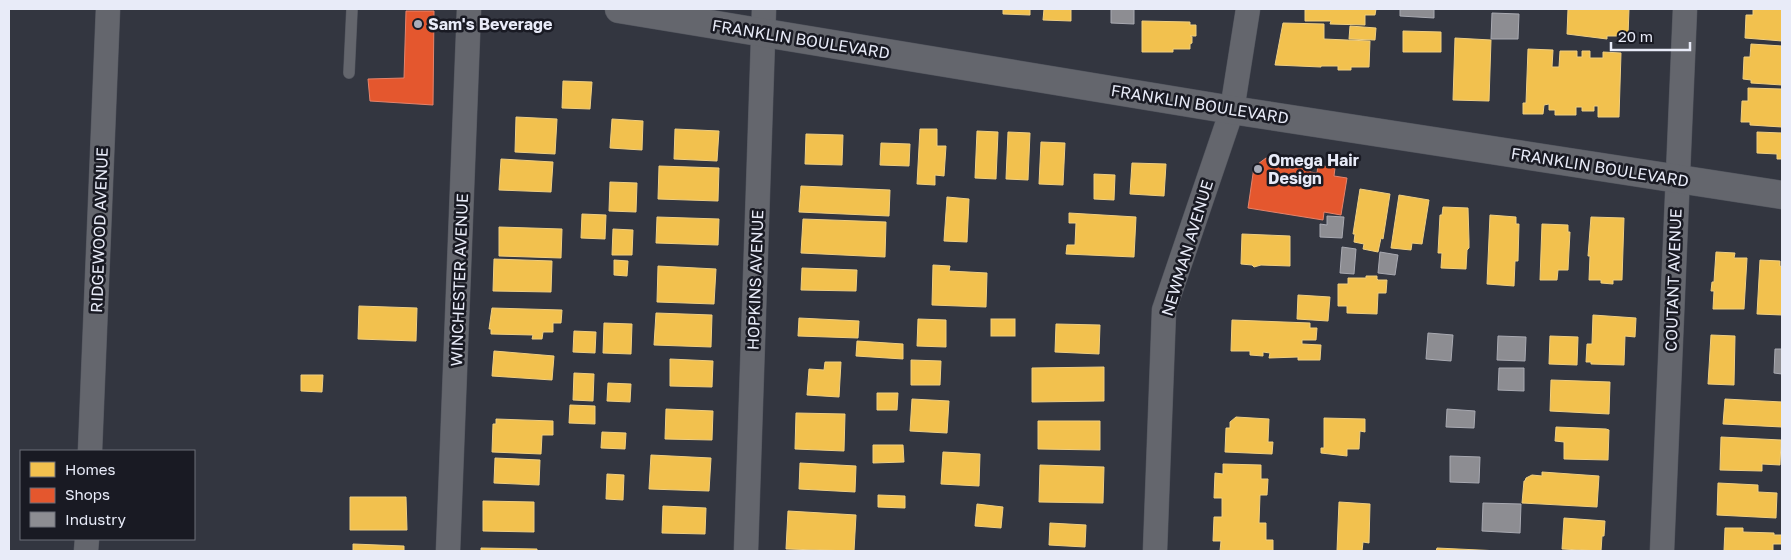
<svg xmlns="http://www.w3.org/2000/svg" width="1791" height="560" viewBox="0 0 1791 560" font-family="'Golos Text',sans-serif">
	<rect width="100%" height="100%" fill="#333640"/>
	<g fill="#f2c14e" stroke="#efce81">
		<path d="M1003,9h27v6l-27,-1z"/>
		<path d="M1044,9h27v12l-28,-1z"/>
		<path d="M1305,9h71l-1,6h-10v10l-35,-1 1,-3h-26z"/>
		<path d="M1568,9h61l-1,27h-21v3l-40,-5z"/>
		<path d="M1753,9h29v32l-37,-3 1,-23h7z"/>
		<path d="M1142,21l48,1v3h6v11h-6l2,1v6l-2,1v5h-17v3h-31z"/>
		<path d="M1283,23l41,1v15l46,2 -1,26h-18v3h-13v-4h-17v1l-46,-2z"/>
		<path d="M1350,26l26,2 -1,12 -26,-1z"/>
		<path d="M1403,31l38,1v20h-38z"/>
		<path d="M1455,38l36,2 -2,61 -36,-1z"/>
		<path d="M1751,44l31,2v39l-31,-2v-3l-8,-1 1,-22h6z"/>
		<path d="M1528,49l25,1 -1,17h7l1,-16h17v6h5v-6h8v7h13v-6l18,1 -2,64h-21v-11h-4v5h-12v-4h-6v8h-21v-5h-6v-6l-5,1 -1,9h-20v-11h3z"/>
		<path d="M563,81l29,1 -2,27 -28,-1z"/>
		<path d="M1748,88l34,1v38l-32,-2v-3h-9l1,-21h6z"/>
		<path d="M516,117l41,2 -2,35 -40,-2z"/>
		<path d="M612,119l31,2 -1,29 -32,-2z"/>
		<path d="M675,129l44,2 -2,30 -43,-2z"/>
		<path d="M920,129h17v17h9l-2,30 -9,-1v10l-18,-1z"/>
		<path d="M977,131l21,1 -2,47 -21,-1z"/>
		<path d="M1008,132l22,1 -2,47 -22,-1z"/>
		<path d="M1757,132l25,1v26h-5v-5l-20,-1z"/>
		<path d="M806,134l37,1 -1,30 -37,-1z"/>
		<path d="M1041,142l24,1 -2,42 -24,-1z"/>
		<path d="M881,143l29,1 -1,22 -29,-1z"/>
		<path d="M501,159l52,3 -2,30 -52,-2z"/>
		<path d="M1132,163l34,1 -2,32 -34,-2z"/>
		<path d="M659,166l60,2 -1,33 -60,-2z"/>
		<path d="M1094,174l21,1 -1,25 -20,-1z"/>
		<path d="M610,182l27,1 -1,29 -27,-1z"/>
		<path d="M801,186l89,4 -1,26 -90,-4z"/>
		<path d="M1360,189l30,5 -7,45 -2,-1 -3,14 -15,-3 1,-5 -10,-2 1,-8h-2z"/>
		<path d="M1399,195l30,5 -7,44 -10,-1 -1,7 -20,-2z"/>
		<path d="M947,197l22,2 -2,43 -23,-1z"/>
		<path d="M1443,207l25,1 1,33v7l-2,2 -1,19 -25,-1 1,-15h-4l2,-38h2z"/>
		<path d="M1069,213l67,4 -2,40 -68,-3 1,-9h8l1,-22h-7z"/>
		<path d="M582,214l24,1 -1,24 -24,-1z"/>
		<path d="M1490,215l26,2v7h3l-1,37h-3l-1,25 -27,-2z"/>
		<path d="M657,217l62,2 -1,26 -62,-2z"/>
		<path d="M1591,217l33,1 -2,62h-9v4l-12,-1v-3h-12l1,-24h-2z"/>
		<path d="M803,219l83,3 -1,35 -84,-4z"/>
		<path d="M1542,224l26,1v7h2l-2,38h-10l-1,10h-17z"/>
		<path d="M499,227l63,2 -1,29 -62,-2z"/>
		<path d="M613,229l20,1 -1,25h-20z"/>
		<path d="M1242,234l48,2v30l-29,-1 -7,2 -2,-2 -11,-1z"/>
		<path d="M1716,252l19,1 -1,5h13l-3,51h-31l1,-18h-3l1,-9h2z"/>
		<path d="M494,259l58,2 -1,31 -58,-1z"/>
		<path d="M614,260l14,1 -1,15 -13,-1z"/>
		<path d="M1760,260l20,1v5l2,1v48l-25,-1z"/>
		<path d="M933,265l17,1 -1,5 38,2 -1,34 -54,-2z"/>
		<path d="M658,266l58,3 -2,35 -57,-2z"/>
		<path d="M802,268l55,2 -1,21 -55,-1z"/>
		<path d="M1366,276h11v3l1,1h9l-1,13h-8l-1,21 -30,-1v-7h-9v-22h10v-6h18z"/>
		<path d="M1298,295l32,2 -2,24 -31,-2z"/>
		<path d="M359,306l58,2 -1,33 -58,-2z"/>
		<path d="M492,308l70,2 -1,13h-8v9h-10l-1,7h-10l1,-4 -42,-1v-5h-2z"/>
		<path d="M656,313l56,2 -1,32 -57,-2z"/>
		<path d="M1593,315l43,3 -1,19 -10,-1 -1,29 -33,-1v-2h-5l1,-18h5z"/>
		<path d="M799,318l60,3 -1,17 -60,-2z"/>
		<path d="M918,319l28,1v27l-29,-1z"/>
		<rect x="991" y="319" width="24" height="17"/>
		<path d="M1232,320l78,3v5h7l-1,12h-14v4l19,1 -1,15h-22v-3l-29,1 1,-5 -7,-1v4l-13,-1v-4h-19z"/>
		<path d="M604,323l28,1 -1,30 -28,-1z"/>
		<path d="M1056,324l44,1 -1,29 -44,-2z"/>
		<path d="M574,331l22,1 -1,21 -22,-1z"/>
		<path d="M1711,335l24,1 -1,49 -26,-1z"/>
		<path d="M1550,336l28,1 -1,28 -28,-1z"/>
		<path d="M857,341l46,3v15l-47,-3z"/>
		<path d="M494,351l60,5 -2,24 -60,-4z"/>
		<path d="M670,359l43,2 -1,26 -42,-1z"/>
		<path d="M911,360l30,1 -1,24h-29z"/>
		<path d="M825,362h16l-2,35 -32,-2 2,-26 15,1z"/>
		<path d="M1104,367v34l-72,1v-34z"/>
		<path d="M574,373l20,1 -1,27 -20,-1z"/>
		<path d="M301,375h22l-1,17 -21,-1z"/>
		<path d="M1551,380l59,2 -1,32 -59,-3z"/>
		<path d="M608,383l23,1 -1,18 -23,-1z"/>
		<path d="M877,393h21l-1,17h-20z"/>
		<path d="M912,399l37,2 -2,32 -37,-2z"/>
		<path d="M1725,399l57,3v25l-59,-3z"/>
		<path d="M570,405l25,1v18l-26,-1z"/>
		<path d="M666,409l47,2 -1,29 -47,-1z"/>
		<path d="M796,413l49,1 -1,37 -49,-2z"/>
		<path d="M1236,417l33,2 -1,23h5l-1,12 -47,-2 1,-24h4v-6z"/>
		<path d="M1324,418l41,1v13l-5,-1 -1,18h-12v7l-26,-3v-5h3z"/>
		<path d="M496,419l57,2v14h-11l-1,19 -49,-2 1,-28h3z"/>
		<path d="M1038,421h62v29l-62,-1z"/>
		<path d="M1556,427l50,2 3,1 -1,30 -44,-1v-17l-9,-1z"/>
		<path d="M602,432l24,1 -1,16 -24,-1z"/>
		<path d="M1721,437l60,3 -1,25 -18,-1v7l-42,-1z"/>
		<path d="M873,445h30l1,17 -31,1z"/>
		<path d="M943,452l37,2 -1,32 -38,-2z"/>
		<path d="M651,455l60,3 -2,33 -60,-2z"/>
		<path d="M495,458l45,2 -1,25 -45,-2z"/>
		<path d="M800,463l56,3 -1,26 -56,-3z"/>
		<path d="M1223,464l38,1v14h7l-1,16h-7l-1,28h7v17h7v11h-53l1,-10h-8l1,-24h8v-19h-8l1,-25 8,1z"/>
		<path d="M1040,465l64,2 -1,36 -64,-1z"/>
		<path d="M1542,472l57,4 -2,31 -75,-4 2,-22h1l1,-3 6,-3 10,1z"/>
		<path d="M607,474l17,1 -1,25 -17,-1z"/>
		<path d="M1718,483l40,2v7l19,1 -1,25 -59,-3z"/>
		<path d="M878,495l27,1v12l-27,-1z"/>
		<path d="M350,497h56l1,33h-57z"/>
		<path d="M483,501l51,1v30l-51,-1z"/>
		<path d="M1339,502l31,2 -1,39 -6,-1 -1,9h-25z"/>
		<path d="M977,504l26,3 -2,21 -26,-2z"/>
		<path d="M663,506l43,2 -1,26 -43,-1z"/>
		<path d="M788,511l68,4 -2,36 -68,-2z"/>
		<path d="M1564,518l41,3 -1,15h-2l-1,15 -39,-2z"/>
		<path d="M1050,523l36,2 -1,22 -36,-2z"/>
		<path d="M1725,528h18v4l31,1v2h8v9h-9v7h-49z"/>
		<path d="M353,544l51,2v5h-51z"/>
		<path d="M481,548l56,1v2h-56z"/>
		<path d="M1437,548l63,3h-64z"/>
	</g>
	<g fill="#e4572e" stroke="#e5836b">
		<path d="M406,11h28l-1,94 -63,-4 -2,-22 36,-1z"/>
		<path d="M1266,158l20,3 -1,7 9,1 1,-7 16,3 -1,7 7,1 1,-8 17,3 -1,8 13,2 -6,37 -17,-3 -1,8 -75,-12 6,-41z"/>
	</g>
	<g fill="#8d8d92" stroke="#a8a9b1">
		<path d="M1111,9h23v15l-23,-1z"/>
		<path d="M1400,9h34v9l-34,-2z"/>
		<path d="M1492,13l27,1 -1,25h-27z"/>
		<path d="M1327,216l17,1 -2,21 -22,-1v-13l7,1z"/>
		<path d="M1342,247l14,2 -2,25 -14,-1z"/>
		<path d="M1380,252l18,3 -3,20 -17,-2z"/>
		<path d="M1428,333l25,2 -2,26 -25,-2z"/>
		<path d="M1498,336l28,1 -1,24 -28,-1z"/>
		<path d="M1775,349h7v25l-8,-1z"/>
		<path d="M1499,368h25v23l-26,-1z"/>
		<path d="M1447,409l28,2 -1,17 -28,-1z"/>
		<path d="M1450,456l30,1 -1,26 -29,-1z"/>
		<path d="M1483,503l38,1 -1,29 -38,-2z"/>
	</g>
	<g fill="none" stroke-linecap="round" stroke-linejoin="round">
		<defs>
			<path id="lane" d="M349,73l3,-64"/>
			<g id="street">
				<path d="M90,451l18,-442"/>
				<path d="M86,551l1,-12"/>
				<path d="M448,551l21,-542"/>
				<path d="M746,551l18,-542"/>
				<path d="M1155,551l9,-241 68,-200 16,-101"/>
				<path d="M1662,551l23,-542"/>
			</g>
			<path id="secondary" d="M619,9l613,101 550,85"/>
		</defs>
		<use href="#lane" stroke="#51545d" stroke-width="12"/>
		<use href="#street" stroke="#51545d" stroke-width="25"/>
		<use href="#secondary" stroke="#51545d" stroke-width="29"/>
		<use href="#lane" stroke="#64666d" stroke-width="11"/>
		<use href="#street" stroke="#64666d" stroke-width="24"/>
		<use href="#secondary" stroke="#64666d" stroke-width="28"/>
	</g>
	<g fill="#a9acb8" stroke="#191a23" stroke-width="2">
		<circle cx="418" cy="24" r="5"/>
		<circle cx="1258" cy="169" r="5"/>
	</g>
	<g text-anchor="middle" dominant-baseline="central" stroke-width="5" stroke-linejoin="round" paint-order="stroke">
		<g font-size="16" font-weight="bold" fill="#e8ebf8" stroke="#191a23" text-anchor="start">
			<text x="428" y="24">Sam's Beverage</text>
			<text x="1268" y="160">Omega Hair<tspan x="1268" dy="18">Design</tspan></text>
		</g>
		<g font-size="16" fill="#e8ebf8" stroke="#191a23">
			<text transform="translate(801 39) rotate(9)">FRANKLIN BOULEVARD</text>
			<text transform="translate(1200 104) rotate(9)">FRANKLIN BOULEVARD</text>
			<text transform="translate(1600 167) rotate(9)">FRANKLIN BOULEVARD</text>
			<text transform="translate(99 230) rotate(-88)">RIDGEWOOD AVENUE</text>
			<text transform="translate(1187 248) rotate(-73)">NEWMAN AVENUE</text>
			<text transform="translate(459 280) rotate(-88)">WINCHESTER AVENUE</text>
			<text transform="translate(755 280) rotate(-88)">HOPKINS AVENUE</text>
			<text transform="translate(1673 280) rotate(-88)">COUTANT AVENUE</text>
		</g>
	</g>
	<rect width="1791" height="560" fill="none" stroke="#e8ebf8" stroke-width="20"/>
	<rect x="20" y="450" width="175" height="90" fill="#191a23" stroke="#6c6e78"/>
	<rect x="30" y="462" width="25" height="15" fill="#f2c14e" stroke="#6c6e78"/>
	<text x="65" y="475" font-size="15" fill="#e8ebf8">Homes</text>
	<rect x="30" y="488" width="25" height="15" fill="#e4572e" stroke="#6c6e78"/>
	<text x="65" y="500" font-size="15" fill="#e8ebf8">Shops</text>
	<rect x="30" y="512" width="25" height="15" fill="#8d8d92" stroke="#6c6e78"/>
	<text x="65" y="525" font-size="15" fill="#e8ebf8">Industry</text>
	<path d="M1611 42v8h79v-8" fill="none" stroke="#e8ebf8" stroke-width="2.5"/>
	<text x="1618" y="42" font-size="15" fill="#e8ebf8" stroke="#191a23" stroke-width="4" paint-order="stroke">20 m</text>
</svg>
